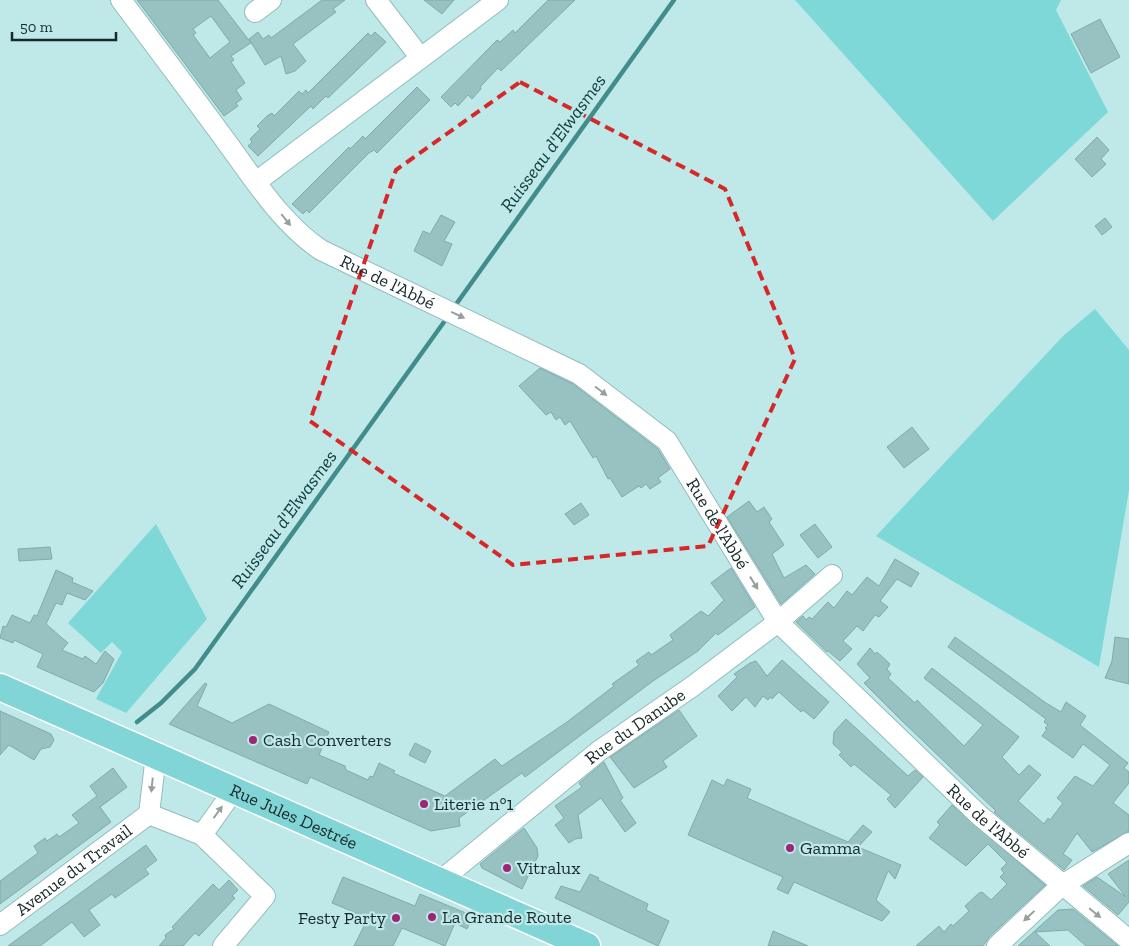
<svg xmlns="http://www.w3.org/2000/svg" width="1129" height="946" viewBox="0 0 1129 946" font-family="'Zilla Slab',serif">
	<rect width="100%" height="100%" fill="#bfe9e9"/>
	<g fill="#7ed8d8">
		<path d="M795,0h266l-5,10 52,102 -115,109z"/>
		<path d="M1095,309l34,41v140l-30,177 -223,-131 187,-200z"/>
		<path d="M156,524l51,95 -81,94 -30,-14 26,-47 -10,-10 -11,11 -33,-30z"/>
	</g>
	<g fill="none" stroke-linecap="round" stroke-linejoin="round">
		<g stroke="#438c8c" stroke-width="4.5">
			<path d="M457,303l217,-303"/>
			<path d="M137,722l24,-19 34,-34 249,-347"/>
		</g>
	</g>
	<g fill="#98c1c1" stroke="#81aaa9" fill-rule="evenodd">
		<path d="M137,0h81l33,43 -20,13 3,4 -3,2 14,21 -9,7 6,9 -6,4 2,3 -14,10zM211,16l19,26 -20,16 -17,-23 3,-2 -3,-4z"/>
		<path d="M322,0h23l-12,9 3,3 -43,32 13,17 -11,10 -9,3 -5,-18 -16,9 -16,-26 9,-7 5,7 6,-4 2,3z"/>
		<path d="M424,0h30l-12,14z"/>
		<path d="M548,0h27l-74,71 -3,-3 -18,19 1,2 -9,10 -4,-4 -10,11 -3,-3 -4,4 -10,-10 56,-57 3,2 13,-12 2,3z"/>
		<path d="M1100,19l20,38 -29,16 -20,-39z"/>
		<path d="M375,32l11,10 -58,56 -2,-2 -13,13 -2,-3 -53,50 -10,-10 4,-4 -2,-3 10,-10 -3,-3 10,-10 5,-3 2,3 25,-25 3,3 4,-4 2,3 60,-60 3,3z"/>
		<path d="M417,87l13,13 -53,53 -3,-3 -5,3 -60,60 -2,-3 -4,4 -11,-10 57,-57 1,2 13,-13 2,3z"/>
		<path d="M1097,137l12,13 -8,9 5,5 -14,13 -17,-18z"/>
		<path d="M441,215l14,7 -11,19 8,3 -10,22 -28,-15 9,-20 7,3z"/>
		<path d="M1105,218l7,9 -10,8 -7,-9z"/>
		<path d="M540,368l33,16 85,65 12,20 -12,9 3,4 -11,7 -4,-5 -5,4 -2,-2 -17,11 -12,-19 -2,1 -12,-23 -3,2 -23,-37 -5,4 -5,-8 -4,3 -5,-8 -5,3 -27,-29z"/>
		<path d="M912,427l17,22 -25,19 -17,-21z"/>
		<path d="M749,501l8,11 7,-5 8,12 -3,3 15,23 -12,9 12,24 22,-13 9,9 -34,30 -54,-87z"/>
		<path d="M581,503l8,12 -15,10 -9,-11z"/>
		<path d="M815,524l17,23 -14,11 -18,-23z"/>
		<path d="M50,547l2,12 -33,2 -1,-12z"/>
		<path d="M895,559l24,14 -8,14 -14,-8 -17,22 8,6 -9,10 -4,-2 -12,16 -6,-5 -14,15 9,8 -12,12 -12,-10 -1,1 -31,-30 7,-6 3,4 3,-3 3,2 16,-17 6,6 13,-17 5,4 15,-18 12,9z"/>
		<path d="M731,568l24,39 -37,28 -2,-2 -18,18 -45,30 -128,96 -3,-4 -63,45 1,8 -29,5 -121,-54 -3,7 -138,-60 36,-41 2,1 -10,22 35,17 37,-19 60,28 -10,23 26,11 1,4 22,10 2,-4 3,1 6,-14 16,8 -2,2 52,23 50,-37 7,7 65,-44 47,-36 -2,-2 27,-19 -3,-4 13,-9 2,3 22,-15 -3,-5 31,-24 7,5 16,-16 -13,-17z"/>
		<path d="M56,570l17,8 -1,4 21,9 -8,9 -18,-7 -5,12 -6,-2 -10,21 22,19 -6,7 21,9 2,-3 11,8 9,-13 9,8 -11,24 -9,9 -57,-25 6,-13 -29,-14 -1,3 -13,-5 3,-12 3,1 6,-12 18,8 4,-8 3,1z"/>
		<path d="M955,637l91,66 15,9 5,-10 20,14 -6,9 48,38 -4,5 5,4v11l-16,20 16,12v16l-37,21 -15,-19 -14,21 9,6 -8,10 -70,-58 2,-1 -96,-92 -36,-36 6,-5 -13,-14 13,-16 5,6 2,-2 13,12 -3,5 4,5 -3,4 27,25 2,-3 47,46 19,-21 -59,-47 8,-10 87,69 -17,20 17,18 10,-10 12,10 -23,26 26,23 4,-6 2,2 13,-17 -6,-5 18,-22 18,10 17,-21 -27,-21 -10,14 -31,-22 5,-7 -2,-1 3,-3 -4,-3 2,-3 -98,-72z"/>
		<path d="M1115,637l14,2v45l-24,-6 7,-17z"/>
		<path d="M782,660l47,42 -15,17 -11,-9 -2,2 -22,-20 -7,7 -2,-2 -2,3 -5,-4 -8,11 -9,-10 -14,14 -14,-15 19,-19 -3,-3 16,-11 6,-2 11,15z"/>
		<path d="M679,710l18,26 -34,25 4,6 -33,21 -24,-31z"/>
		<path d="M0,711l51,23 3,6 -4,7 -9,2 -7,11 -25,-15 -9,10z"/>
		<path d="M846,719l62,57 7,-6 8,7 -28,31 -8,-9 4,-4 -37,-31 -3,3 -12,-12 3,-3 -9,-8 1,-12z"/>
		<path d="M415,743l16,8 -6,12 -16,-8z"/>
		<path d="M604,762l19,36 -3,2 16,23 -11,9 -24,-34 -23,17 4,23 -7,1 -6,4 -14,-18 9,-7 -9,-12 27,-19 -3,-4z"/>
		<path d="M113,768l14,19 -27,20 11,15 -111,82v-23l38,-28 -4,-7 11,-8 2,3 10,-7 2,3 20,-14 -7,-8 25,-19 -7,-10z"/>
		<path d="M727,779l24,10 -4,9 101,44 15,-17 9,7 -14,15 43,18 -6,14 -7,-8 -12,29 14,12 -8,9 -88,-39 -6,12 -11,-5 6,-12 -95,-42 24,-55 12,6z"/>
		<path d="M952,805l93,80 -56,52 -6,9h-67l23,-20 5,6 7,-8 2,2 16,-15 -4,-5 14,-13 3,-1 9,8 16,-16 -7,-7 4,-4 -3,-4 6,-6 -19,-19 -22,22 -37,-28 11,-13 -3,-3z"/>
		<path d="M524,828l13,20 1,8 -16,33 -40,-21 -2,-4z"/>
		<path d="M146,845l11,15 -12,9 4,5 -34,24 -3,-4 -23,16 11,15 -16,12 -12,-15 -32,24h-32z"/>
		<path d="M1129,860v42l-11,13 -35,-29 14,-9 29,20 -18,-23z"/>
		<path d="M590,874l9,4 -1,2 50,24 -2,6 23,11 -11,25 -103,-48 6,-12 19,6z"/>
		<path d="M343,877l72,29 5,-12 53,22 -6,13 -12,-6 -10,23 -43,-18 -9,18h-39l14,-28 -36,-15z"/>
		<path d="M229,880l9,10 -6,6 3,2 -36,38 -4,-3 -12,13h-24l7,-8 -1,-3 9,-6 -2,-2 41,-43 6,6z"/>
		<path d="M1073,909l45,37h-32l-18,-16 -33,2 15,14h-32l40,-36z"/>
		<path d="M773,931l35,15h-40z"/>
	</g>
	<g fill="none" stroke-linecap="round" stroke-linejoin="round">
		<defs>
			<g id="minor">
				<path id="s1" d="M121,0c36,48 72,96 107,144 28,38 54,80 93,106l258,124 88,67 111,181 201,193 150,125"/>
				<path d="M376,0l44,57"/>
				<path d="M255,12l16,-12"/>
				<path d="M256,182l242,-182"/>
				<path d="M149,814l53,21 63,61 -42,50"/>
				<path d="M149,814l7,-59"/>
				<path d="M202,835l32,-45"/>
				<path id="s2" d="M440,881l159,-130 94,-65 85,-64 54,-47"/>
				<path id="s3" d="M0,925l149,-111"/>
				<path d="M997,946l64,-60 68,-43"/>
			</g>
			<g id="major">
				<path id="s4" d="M0,687l587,259"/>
			</g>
		</defs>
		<use href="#minor" stroke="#92bcbb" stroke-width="22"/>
		<use href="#major" stroke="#fff" stroke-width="29"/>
		<use href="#minor" stroke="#fff" stroke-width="20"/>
		<use href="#major" stroke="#82d5d6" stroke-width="26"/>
	</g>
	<defs><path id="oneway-solid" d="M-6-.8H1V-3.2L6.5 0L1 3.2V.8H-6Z" transform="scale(1.25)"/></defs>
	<g fill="#979f9f">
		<use href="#oneway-solid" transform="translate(286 220) rotate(51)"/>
		<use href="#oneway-solid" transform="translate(458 315) rotate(25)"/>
		<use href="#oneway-solid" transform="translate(601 391) rotate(37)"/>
		<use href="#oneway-solid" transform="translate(754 583) rotate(58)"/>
		<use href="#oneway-solid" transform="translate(152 785) rotate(96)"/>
		<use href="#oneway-solid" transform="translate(218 812) rotate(-54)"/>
		<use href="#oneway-solid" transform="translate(1095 913) rotate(39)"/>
		<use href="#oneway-solid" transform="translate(1029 916) rotate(137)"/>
	</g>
	<path fill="none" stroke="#d62828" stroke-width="4" stroke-dasharray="10 6" stroke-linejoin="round" d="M520,82l205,107 70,170 -87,187 -195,19 -203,-144 86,-251z"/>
	<g fill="#a12376" stroke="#bfe9e9" stroke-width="2">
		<circle cx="253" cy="740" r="5"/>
		<circle cx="424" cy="804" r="5"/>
		<circle cx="790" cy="848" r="5"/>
		<circle cx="507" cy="868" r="5"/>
		<circle cx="432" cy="917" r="5"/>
		<circle cx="396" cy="918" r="5"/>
	</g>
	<g text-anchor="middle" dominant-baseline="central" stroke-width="4.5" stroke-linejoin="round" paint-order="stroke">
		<g font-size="18" fill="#182929" stroke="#bfe9e9">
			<text stroke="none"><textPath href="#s1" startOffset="395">Rue de l'Abbé</textPath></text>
			<text stroke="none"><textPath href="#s1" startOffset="815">Rue de l'Abbé</textPath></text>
			<text stroke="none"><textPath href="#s2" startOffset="249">Rue du Danube</textPath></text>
			<text stroke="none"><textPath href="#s4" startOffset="321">Rue Jules Destrée</textPath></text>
			<text stroke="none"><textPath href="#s1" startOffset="1220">Rue de l'Abbé</textPath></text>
			<text stroke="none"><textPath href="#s3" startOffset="92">Avenue du Travail</textPath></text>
		</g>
		<g font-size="18" fill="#182929" stroke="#bfe9e9" text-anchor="start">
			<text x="263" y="740">Cash Converters</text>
			<text x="434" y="804">Literie n°1</text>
			<text x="800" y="848">Gamma</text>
			<text x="517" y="868">Vitralux</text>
			<text x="442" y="917">La Grande Route</text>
			<text x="386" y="918" text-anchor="end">Festy Party</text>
		</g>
		<g font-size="19" font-style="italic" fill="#0b393a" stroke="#bfe9e9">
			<text transform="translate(553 143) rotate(-54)">Ruisseau d'Elwasmes</text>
			<text transform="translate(284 519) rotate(-54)">Ruisseau d'Elwasmes</text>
		</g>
	</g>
	<path d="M12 32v8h104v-8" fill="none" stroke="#182929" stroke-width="2.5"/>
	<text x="20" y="32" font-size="15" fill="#182929" stroke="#bfe9e9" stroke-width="4" paint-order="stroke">50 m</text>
</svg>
